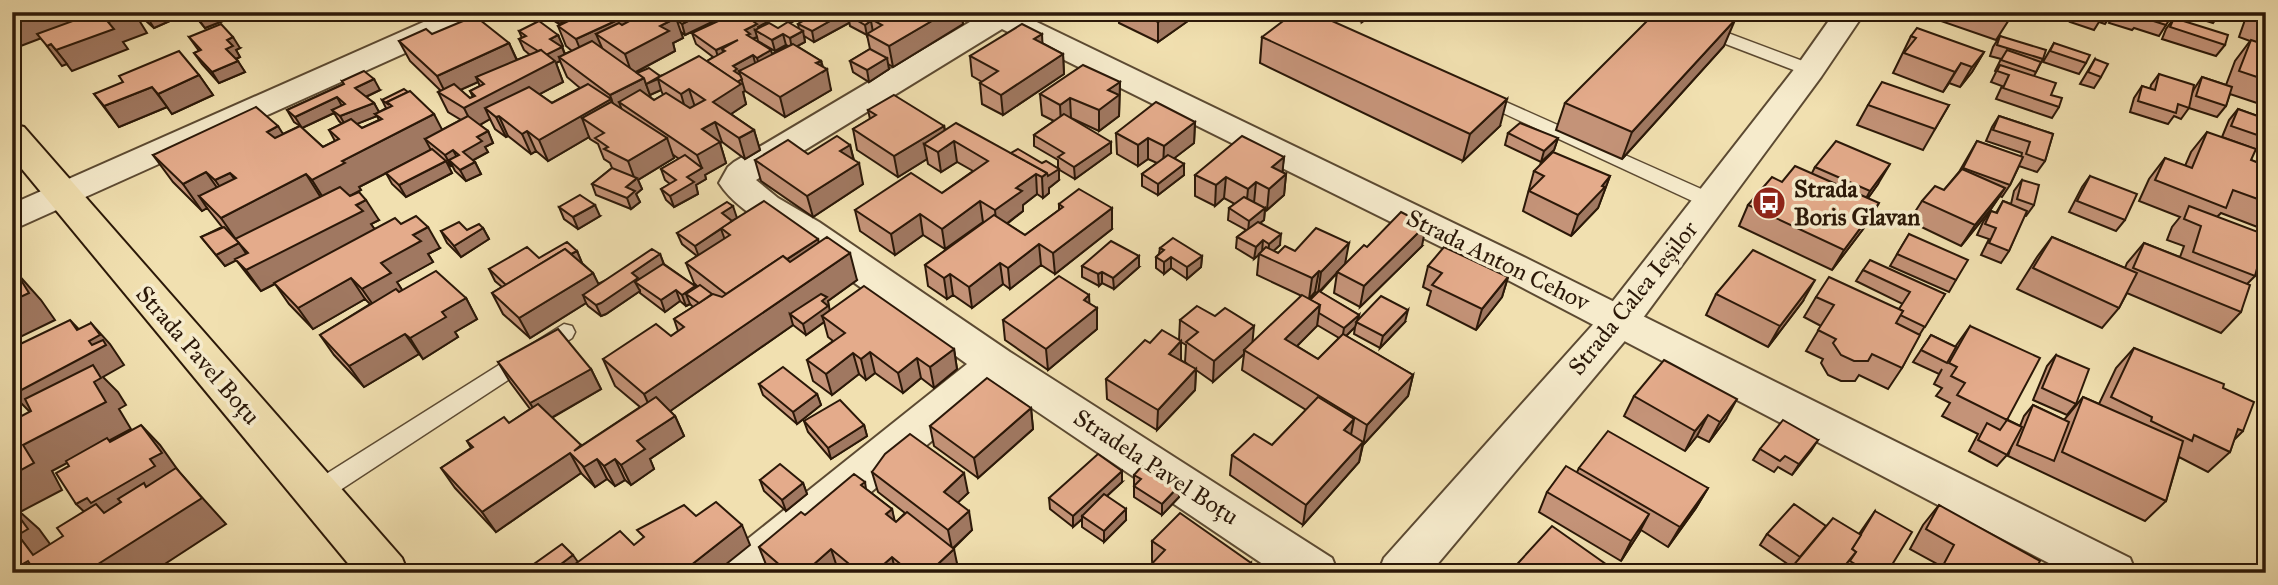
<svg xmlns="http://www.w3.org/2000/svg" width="2278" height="585" viewBox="0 0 2278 585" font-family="'IM FELL Great Primer',serif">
	<rect width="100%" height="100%" fill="#f1e0b0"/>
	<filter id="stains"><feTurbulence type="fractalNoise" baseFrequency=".00286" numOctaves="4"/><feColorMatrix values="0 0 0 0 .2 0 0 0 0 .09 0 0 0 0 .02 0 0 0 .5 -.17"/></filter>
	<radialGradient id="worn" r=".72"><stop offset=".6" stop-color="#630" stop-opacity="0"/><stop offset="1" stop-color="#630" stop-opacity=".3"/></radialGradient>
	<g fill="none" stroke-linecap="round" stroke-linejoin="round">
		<defs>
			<g id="service">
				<path d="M1648,12h24l144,54 3,4 -3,4h-12l-154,-59z"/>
				<path d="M1479,90l238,106 3,5 -3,5h-14l-230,-107 -3,-4 3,-4z"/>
				<path d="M564,324l8,2 3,6 -3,6 -247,162 -9,3 -9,-3 -3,-7 3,-7z"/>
			</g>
			<g id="minor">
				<path d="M446,12h41l-4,6 -471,212v-26z"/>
				<path d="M977,12h39l512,247 602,299 6,15h-68l-566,-296 -500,-248 -246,151 22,18 41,24 191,130 322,206 6,15h-62l-278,-188 -223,188h-57l6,-15 243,-194c-57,-41 -114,-83 -171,-122 -27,-18 -59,-31 -77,-59l9,-16 6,-5 246,-146z"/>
			</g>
			<path id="tertiary" d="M1835,12h30l-44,65 -187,253 -204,243h-52l6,-15 222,-248 193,-247z"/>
			<path id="primary" d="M12,124l12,3 378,431 6,15h-52l-344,-416z"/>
		</defs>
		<use href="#service" stroke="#5c4a32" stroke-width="3"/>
		<use href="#minor" stroke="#5c4a32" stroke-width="4"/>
		<use href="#tertiary" stroke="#5c4a32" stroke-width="4"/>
		<use href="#primary" stroke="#2b1808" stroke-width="4"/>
		<use href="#service" fill="#f6ebcc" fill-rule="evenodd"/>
		<use href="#minor" fill="#f6ebcc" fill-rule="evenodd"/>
		<use href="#tertiary" fill="#f6ebcc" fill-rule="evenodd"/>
		<use href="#primary" fill="#f1e0b0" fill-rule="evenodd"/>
	</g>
	<g fill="#c49378" stroke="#2b1808" stroke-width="2" fill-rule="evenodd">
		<path d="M140,12h38l3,4 -27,12 -9,-8z"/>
		<path d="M184,12h40l4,7 -23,9 -10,-12 -4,1z"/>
		<path d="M548,12h162l2,10 -27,13 -4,-3 2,6 -10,5 2,8 -39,21 24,4 47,-15 6,-4 -17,-13 -4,-11 45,-15 -8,-6h81l-20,11 -11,-6 -1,-1 -20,11 1,1 40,1 -1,-5 20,-12h29l2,11 -35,19 -10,-6 1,6 -8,4 24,15 10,29 -46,27 -40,-26 -2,1 3,12 -15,10 23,16 6,20 -15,9 -23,-17 -2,1 6,20 -21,12 1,4 -10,6 2,9 -24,13 -8,-7 -5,-11 9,-5 -5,-4 -4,-11 18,-10 -7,-5 2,4 -36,22 4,9 -6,5 4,8 -9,7 -35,-14 -4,-11 20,-16 -2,-5 -6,-4 -6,-15 -8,-5 -1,-2 -41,24 -12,-10 -5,3 -23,-18 -2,1 -11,-8 -5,-10 -10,6 8,6 5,12 -8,4 3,5 -15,8 2,2 6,12 -15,7 -11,-10 -3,-6 -1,1 -5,-4 6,11 -46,24 -14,-13 -6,-11 -27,14 2,3 -11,6 29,24 -8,4 3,5 27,-5 39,24 -12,6 5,8 -36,20 5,8 64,8 11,21 -22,13 3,5 -35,22 -4,-5 -55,33 -30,-32 -14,-20 50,-31 -5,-5 -52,30 -24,-25 -14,-20 -14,7 -10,-12 -15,-19 -11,6 -24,-29 21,-10 -15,-19 -5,3 -29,-29 -20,-27 130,-21 17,-8 -6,-4 -7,-12 57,-26 -2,-3 38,9 -14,7 8,6 5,9 7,-4 -4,-8 60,30 19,-10 -13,-8 -10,-20 2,-2 -30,-29 -11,-20 33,-7 77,9 8,17 13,-5 -6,-5 -5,-11 3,-1 -3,-7 39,4 7,19 7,-3 -6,-5 -8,-20 12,-5 -2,-2 -9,5 -9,-6zM757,37l1,4 17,10 11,-6 2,1 -16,8 -19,-15zM560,61l7,16 13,11 -28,15 -13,-9 24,-12 -7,-19zM478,82l2,4 -10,5 3,6 -3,1 -10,-8zM661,90l2,5 -9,5 -4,-3v-2zM334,113l5,8 3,3 -13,6 6,11 -12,6 -21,-19zM377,116l2,4 -17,8 -6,-4z"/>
		<path d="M854,12h107l2,12 -70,43 -5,-3 1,5 -20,13 -16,-10 -3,-11 20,-12 -3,-14 -17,-9 -2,-11z"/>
		<path d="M1118,12h78l-1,4 -37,26 -39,-19z"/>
		<path d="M1340,12h35l-13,10z"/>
		<path d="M1938,12h76l-18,28 -61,-21z"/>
		<path d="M2075,12h38l-8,12 -6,-2 -5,8 -24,-8 6,-9z"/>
		<path d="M2115,12h42l9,13 -7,11 -25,-8 -2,2 -23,-7z"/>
		<path d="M2178,12h43l-8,11z"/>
		<path d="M2250,12h16v94l-36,-12 -4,12 -9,11 -28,-9 -8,11 -7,-3 -6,8 -38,-12 4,-14 8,-12 8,3 1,-4 8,-11 33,19 2,-4 8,-12 24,8 9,-24 15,-20 -11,-4 7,-20z"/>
		<path d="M2174,18l51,27 -9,11 -54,-17 4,-10z"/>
		<path d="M1042,34v9l21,11 1,20 -61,41 -21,-11 -2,-21 2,-1 -10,-6 -2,-20z"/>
		<path d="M1911,36l73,16 -12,20 -12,15 -11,-4 -6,9 -50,-19z"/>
		<path d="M2000,36l43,23 -9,17 17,19 8,12 -7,11 -56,-19 6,-13 -11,-4 5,-10 -1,-1 6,-12 -11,-3 3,-9z"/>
		<path d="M189,37l51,11 -4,2 4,7 -4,2 9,13 -26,11 -17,-19 -8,-11 5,-2z"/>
		<path d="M1262,37l238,89 -37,35 -203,-98z"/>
		<path d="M2054,43l32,20 -7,11 -36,-12z"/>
		<path d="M1724,46l-102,113 -66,-29 9,-27z"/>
		<path d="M2095,59l6,18 -7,11 -14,-4z"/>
		<path d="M199,75l14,20 -41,19 -5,-7 -48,20 -25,-33z"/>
		<path d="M1120,82l-1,34 -20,15 -28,-13 40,35 -36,26 -17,-10v-9l-24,-14v-11l20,-14 -12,-6 -2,-21z"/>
		<path d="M1868,105h81l-26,45 -66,-25z"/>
		<path d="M2238,109l28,10v34l-44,-16 7,-17z"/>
		<path d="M868,110l76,16 1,4 114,50 -10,8v5l-6,5 -6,-4 -14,11v6l-16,13 18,11 34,-25v-6l53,25 -57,45 -14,-9 -31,24 -7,-5 -31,24 -19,-13 -6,4 -19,-13 -3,-21 59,-43h-1l-38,27 -22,-14 -28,20 -35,-24 -5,-21 87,-17 31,-22 -16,-9 -16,10 -13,-8 -1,-5 -29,18 -41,-27 -4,-21 17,-10z"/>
		<path d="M1999,116l54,18 -8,27 -8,11 -18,-6 -9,19 -8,12 -2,-1 -9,13 -30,37 -52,-25 13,-20 22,-11 15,-18 18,-31 44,16 1,-4 -36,-12 6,-14z"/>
		<path d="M1195,122l-1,21 -20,15 10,6v11l-26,20 -16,-9v-12l15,-11 -9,-4 -10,7 -21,-12 -1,-21z"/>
		<path d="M2207,132l44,28 15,6v55l-6,7 -39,-15 -4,4 38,59 -8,8 -6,28 -20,21 -94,-40 -8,15 -17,20 -85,-39 20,-32 15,-20 73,31 2,-5 17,-20 36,14 4,-11 -17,-6 5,-13 8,-10 -41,-16 10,-22 16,-21 20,8 6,-14z"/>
		<path d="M1508,133l50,5 -4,12 -13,12 -36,-17z"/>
		<path d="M850,145l4,15 9,24 -50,33 -52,-36 -6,-21 53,-6z"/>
		<path d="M1284,157l-2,15 4,2 -2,21 -17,15 -2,-1 -1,11 -4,3 20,22 -7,6 5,2 17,-2 50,13 22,-17 55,-1 -62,61 -26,-14 3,-20 -17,19 39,23 -1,6 47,1 -25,26 -26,-14 1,-7 -9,9 67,39 -5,21 -45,49 -4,17 -56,63 -73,-50 2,-20 40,-10 34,-35 -64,-40 2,-16 -31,28 -17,-12 -1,20 -38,40 -50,-31 -1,-20 44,-36 29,-3 1,-20 73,22 49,-46 -45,-21 2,-21 -5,5 -18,-11 1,-11 9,-7 -18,-10 1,-12 6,-4 -11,-6 -9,8 -20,-10v-21zM1315,292l3,1 -8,7 -1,-1zM1317,325l22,13 -21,21 -21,-13zM1181,342l5,3 -1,17 6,5 -10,-7z"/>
		<path d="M1815,167l63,17 -10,14 -1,26 -35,46 -93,-44 9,-21 34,-23 30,-9z"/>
		<path d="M1534,171l76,5 -12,32 -27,28 -48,-25z"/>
		<path d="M2090,176l35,44 -9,11 -47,-19 13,-25z"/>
		<path d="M2022,180l12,25 -8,11h-2l-15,35 -8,12 -20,-8 8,-16 -12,-4 6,-13 8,-11 5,2 7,-12 8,3 3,-13z"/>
		<path d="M559,207l41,9 -22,13 -14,-10z"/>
		<path d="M737,218l82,25 38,37 -29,21 1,10 125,38 3,20 -23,19 -13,-10 -18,15 -28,-20 -9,7 -7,-6 -27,21 -19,-14 -6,-21 26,-19 -5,-4 -4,-15 -18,13 -13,-10 -123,86 5,5 9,20 -34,23 4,10 -23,16 -6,-5 -10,6 -8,-7 -12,8 -14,-14 -85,59 -41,-44 -14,-20 30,-20 -4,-7 42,-18 21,-14 -20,-27 -12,-20 93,7 10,20 -49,29 29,28 59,-39 -25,-21 -12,-27 68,-23 7,-5 -4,-12 19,-12 -3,-3 -4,2 -6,-5 -15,11 -25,-19v-2l-34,23 -5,2 -13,-10 -2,-3 -56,35 -27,-24 -11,-21 10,-6 -7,-6 -6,-12 88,-18 5,12 11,10 5,11 62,-30 4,10 31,22v2l2,-2 -3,-3 -8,-20 11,-7 -15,-12 -5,-11z"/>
		<path d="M483,228l6,11 -28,18 -14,-14 -6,-12 26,-1z"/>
		<path d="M1909,234l47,46 -7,12 -59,-26z"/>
		<path d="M1160,248l42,8 -1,11 -14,12 -16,-11 -7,6 -8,-6v-11l3,-3z"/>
		<path d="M1082,266l57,1 -25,22 -12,-6 -3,3 -17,-9z"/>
		<path d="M1428,266l80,11 -6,20 -26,33 -49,-25 4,-14 -8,-4z"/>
		<path d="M1863,270l82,24 -25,40 -18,34 -14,21 -29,-14 -4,6h-14l-13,-6 -7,-12 2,-4 -17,-8 15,-25 -17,-9 12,-20 83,12 4,-5 -47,-23z"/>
		<path d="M1716,294l87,7 -35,46 -62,-32z"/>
		<path d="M1090,304l7,4v21l-49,41 -43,-30 -2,-20z"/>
		<path d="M1970,326l38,94 12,6 4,-10 9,-11 31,15 19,-23 16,7 17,-36 18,-20 89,40 20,43 -9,9 -4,12 -22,20 -29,-15 -13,44 -21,20 -137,-65 5,-14 -6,13 -10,11 -28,-15 9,-17 -36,-18 8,-13 -14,-7 6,-8 -8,-4 8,-15 -3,5 -26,-12 18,-27 24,12z"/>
		<path d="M2056,355l20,49 -9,11 -34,-15 14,-34z"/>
		<path d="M759,384l58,10 4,11 -24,19 -34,-29z"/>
		<path d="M1634,396l92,23 -17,23 -12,-6 -12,15 -61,-35z"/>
		<path d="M1031,408l2,21 -55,49 -44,-32 -4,-20z"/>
		<path d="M804,421l60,4 3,11 -36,23 -23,-27z"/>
		<path d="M1818,440l-26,35 -14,-8 -4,5 -21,-12 7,-11z"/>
		<path d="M1579,468l129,20 -12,20 -28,39 -27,-17 -20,31 -82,-49 8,-20 30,-20z"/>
		<path d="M872,472l96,21 -10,9 14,28 -19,19 6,24 -190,-1 -10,-25 46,-32 60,-33 1,7 26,20 2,12 2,1 9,-9 -27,-21z"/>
		<path d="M1134,475l45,11v11l-17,18 -28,-18z"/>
		<path d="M760,480l43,3 4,11 -21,17 -22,-20z"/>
		<path d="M1122,482l-15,14 19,24 -22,22 -22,-15v-8l-9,8 -23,-18 -1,-11z"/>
		<path d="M1939,505l95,68h-101l4,-9 -27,-15 13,-24z"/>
		<path d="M1875,511l12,62h-43l-2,-2 -50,-4 -32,-22 7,-11 59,-8 33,8z"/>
		<path d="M1152,541l98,32h-105v-2l8,-9 -1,-1z"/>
	</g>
	<g fill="#a07861" stroke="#2b1808" stroke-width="2">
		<path d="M41,12h69l-92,35 -6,-7v-17z"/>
		<path d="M134,12l13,21 -24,9 5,7 -56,22 -16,-21 52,-28z"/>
		<path d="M157,12h21l3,4 -27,12 -7,-11z"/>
		<path d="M188,12h4l3,4 -4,1z"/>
		<path d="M211,12h13l4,7 -23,9 -8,-11z"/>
		<path d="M555,12h10l3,7 -9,5z"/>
		<path d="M575,12h14l-8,17z"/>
		<path d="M635,12h5l6,19 -50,3 7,16 -19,9 -8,-20z"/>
		<path d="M706,12h4l2,10 -27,13 -3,-11z"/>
		<path d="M752,12h25l1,4 -20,11 2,6 -5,-3 2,7 -5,2 1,6 -8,-15 10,-5z"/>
		<path d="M788,12h22l-20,11z"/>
		<path d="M846,12h1l2,11 -35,19 -2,-11z"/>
		<path d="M947,12h14l2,12 -70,43 -4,-21z"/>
		<path d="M1172,12h24l-1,4 -37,26v-20z"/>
		<path d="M1364,12h11l-13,10z"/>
		<path d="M676,18l7,20 -10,5 2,8 -43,23 -7,-20 35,-28z"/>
		<path d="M1735,20l-11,26 -102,113 10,-27z"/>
		<path d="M871,21l2,11 -6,4 -2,-11z"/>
		<path d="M803,31l2,11 -13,7 -2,-11z"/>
		<path d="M783,34l3,11 -11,6 -3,-11z"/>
		<path d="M1042,34l1,20 -9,-15z"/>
		<path d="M558,35l5,11 -8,4 -5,-11z"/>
		<path d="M233,37l7,11 -4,2 4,7 -7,3 -7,-11 1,-9z"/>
		<path d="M738,40l-13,11 -3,-2 3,9 -6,3 -3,-11z"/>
		<path d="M509,43l9,20 -42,14 2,5 -31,14 -10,-20z"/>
		<path d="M51,44l16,20 -5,2 -15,-20z"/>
		<path d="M562,47l4,11 -7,-1 1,4 -4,2 7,19 -67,35 -11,-9 5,11 -16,9 -10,-20 80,-53z"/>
		<path d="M771,50l3,11 -14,8 -3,-11z"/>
		<path d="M1984,52l-12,20 -12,15 12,-20z"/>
		<path d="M1063,54l1,20 -61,41 -2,-20z"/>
		<path d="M753,55l3,11 -17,5 6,20 -2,1 3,12 -27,18 -6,-20 20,-36z"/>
		<path d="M887,58l2,11 -20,13 -2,-12z"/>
		<path d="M238,61l7,11 -26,11 -7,-11z"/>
		<path d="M821,61l2,11 4,-3 4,21 -46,27 -5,-20 36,-34z"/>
		<path d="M1961,63l-12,20 -6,9 12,-20z"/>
		<path d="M199,75l14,20 -41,19 -14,-20z"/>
		<path d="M644,78l7,20 -32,4 4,11 -6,3 -7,-21z"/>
		<path d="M374,79l6,11 -19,9 -6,-11z"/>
		<path d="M658,79l3,11 -11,5 -4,-11z"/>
		<path d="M1120,82l-1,34 -20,15v-21l9,-20z"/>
		<path d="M152,87l15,20 -48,20 -15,-21z"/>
		<path d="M689,89l7,21 -9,5 -6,-21z"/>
		<path d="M337,97l6,11 -11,2 2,3 -32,15 -7,-11z"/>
		<path d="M1070,98l1,20 -10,7 -1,-20z"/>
		<path d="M611,99l8,21 -37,-2 7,19 -41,24 -9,-21z"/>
		<path d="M1507,99l-7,27 -37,35 7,-27z"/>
		<path d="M374,103l6,11h-5l2,2 -30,12 -7,-12z"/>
		<path d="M434,114l14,27 -23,-2 6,11 -72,37 2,3 -32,17 -17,-27 30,-19z"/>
		<path d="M499,116l9,20 -2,1 -10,-20z"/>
		<path d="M715,122l7,20 -2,1 6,20 -21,12 1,4 -10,6 2,9 -24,13 -4,-11 17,-19 15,-9 -5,-13 5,-26z"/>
		<path d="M1195,122l-1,21 -31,24 1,-21z"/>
		<path d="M278,126l17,27 -11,6 -17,-27z"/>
		<path d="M944,126l3,20 7,-5 3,21 -16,10 -3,-20 -14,-8 3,15 -29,18 -4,-21z"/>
		<path d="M754,130l6,20 -15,9 -6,-21z"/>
		<path d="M488,131l5,12 -8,4 3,5 -20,11 -5,-11 14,-15z"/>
		<path d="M527,131l9,20 -5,3 -9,-20z"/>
		<path d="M667,138l7,20 -36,22 4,9 -6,5 4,8 -9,7 -4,-11 -1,-11 9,-7 -7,-19z"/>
		<path d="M1148,138v21l-10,7v-21z"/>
		<path d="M1558,138l-4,12 -13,12 3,-11z"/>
		<path d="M1111,142v11l-36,26 -1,-12z"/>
		<path d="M850,145l5,21 -15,-15z"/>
		<path d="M453,150l6,11 -10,-1 3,5 -1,1 -6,-11z"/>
		<path d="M1284,157l-2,20 -10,-10z"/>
		<path d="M446,161l6,12 -46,24 -7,-12z"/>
		<path d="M475,162l6,12 -15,7 -6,-11z"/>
		<path d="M859,163l4,21 -50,33 -6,-21z"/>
		<path d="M1184,164v11l-26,20v-11z"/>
		<path d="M1890,164l-12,20 -19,27 11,-20z"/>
		<path d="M1059,169v11l-10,8v5l-6,5 -1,-21 5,-4z"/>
		<path d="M206,172l19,27 -26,-3 8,12 -5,3 -19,-27z"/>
		<path d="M230,173l19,27 -15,7 -19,-27z"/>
		<path d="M306,174l17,27 -86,40 -16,-23z"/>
		<path d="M1036,174l1,20 -14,11v6l-26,20 -2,-21 21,-22z"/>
		<path d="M1286,174l-2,21 -17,15 2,-21z"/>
		<path d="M1610,176l-12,32 -27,28 7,-21z"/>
		<path d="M1226,177l-2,21 -9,8 1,-21z"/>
		<path d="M1256,182l-2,21 -8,7 2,-21z"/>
		<path d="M2005,188l-14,21 -30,37 14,-21z"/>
		<path d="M366,200l13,20 -8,4 5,7 -115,60 -15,-21z"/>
		<path d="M980,201l3,21 -38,27 -3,-20z"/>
		<path d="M1879,203l-12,21 -35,46 12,-20z"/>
		<path d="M595,205l5,11 -22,13 -5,-12z"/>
		<path d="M733,206l4,12 -12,7 -3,-12z"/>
		<path d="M1112,208v21l-57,45 -2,-21z"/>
		<path d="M1265,208l-1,12 -16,12 1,-11z"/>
		<path d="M920,214l3,21 -28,20 -4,-21z"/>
		<path d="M1426,225l-4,21 -62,61 4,-21z"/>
		<path d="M428,227l12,21 -12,6 5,8 -36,20 7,11 -28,16 -14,-20 19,-26 32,-28z"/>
		<path d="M483,228l6,11 -28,18 -7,-11z"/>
		<path d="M721,229l4,11 -26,17 -4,-11z"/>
		<path d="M1281,234l-1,11 -12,11 1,-12z"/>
		<path d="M818,239l5,21 -93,37z"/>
		<path d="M1263,240l-1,12 -8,7 2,-12z"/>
		<path d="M239,243l8,12 -22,11 -9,-11z"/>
		<path d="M1349,243l-4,21 -27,29 3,-21z"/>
		<path d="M1039,244l2,21 -31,24 -2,-21z"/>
		<path d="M577,251l5,12 -65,38 -6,-12z"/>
		<path d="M850,253l7,27 -29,21 3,16 -9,-1 2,6 -18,13 -3,-11 -13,-10 3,11 -137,96 -12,-27z"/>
		<path d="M660,254l4,11 -29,17 5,9 -34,23 -5,2 -5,-11 36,-32z"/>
		<path d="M1139,256v11l-25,22 -1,-11z"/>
		<path d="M1202,256l-1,11 -14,12v-12z"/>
		<path d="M1171,257v11l-7,6v-12z"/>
		<path d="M1000,263l3,21 -31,24 -3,-21z"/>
		<path d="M1319,271l-4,21 -6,7 3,-21z"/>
		<path d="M16,272l25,28 14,20 -43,21v-40z"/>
		<path d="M1102,272v11l-3,3 -1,-12z"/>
		<path d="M593,273l10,20 -20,2 3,8 -56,35 -11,-20z"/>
		<path d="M950,274l3,21 -6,4 -3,-21z"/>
		<path d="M1508,277l-6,20 -26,33 6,-21z"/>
		<path d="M351,278l14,21 -52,30 -15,-21z"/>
		<path d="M1815,280l-12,21 -35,46 12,-21z"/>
		<path d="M695,286l4,11 -13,-3 4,10 -4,2 -4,-11z"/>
		<path d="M676,290l4,11 -15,11 -4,-12z"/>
		<path d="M1089,295l1,18 7,-5v21l-49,41 -2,-21 38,-49z"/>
		<path d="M466,298l11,21 -22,13 3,5 -35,22 -13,-21 32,-26z"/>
		<path d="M1320,305l-3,21 -34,34 2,-21z"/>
		<path d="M1408,310l-3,12 -25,26 3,-12z"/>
		<path d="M1359,315l-4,12 -13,13 2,-12z"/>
		<path d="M70,320l19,20 2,-17 19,21 14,21 -21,12 15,15 8,13 -7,4 12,20 -79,42 10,19 -42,22 19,17 19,26h-25l-15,-20 -6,-25v-35l21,-60 -13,-13 -8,4v-18l65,-58z"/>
		<path d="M1254,326l-2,21 -8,3v4l-31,28 1,-21z"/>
		<path d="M405,334l14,20 -55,33 -15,-21z"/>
		<path d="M1181,341v21l-12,-8z"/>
		<path d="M954,349l3,20 -23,19 -4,-21z"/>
		<path d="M870,352l5,21 -9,7 -5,-21z"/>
		<path d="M853,353l6,21 -27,21 -6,-21z"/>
		<path d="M917,358l4,20 -18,15 -5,-20z"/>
		<path d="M591,369l10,20 -59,34 -12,-20z"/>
		<path d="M1196,369l-1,21 -38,40 1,-20z"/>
		<path d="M1413,375l-5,21 -45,49 4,-20z"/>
		<path d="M817,394l4,11 -24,19 -4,-12z"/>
		<path d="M1737,399l-11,20 -17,23 11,-20z"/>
		<path d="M1031,408l2,21 -55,49 -4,-20z"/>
		<path d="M1708,415l-11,21 -12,15 10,-20z"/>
		<path d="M675,416l9,20 -34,23 4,10 -23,16 -10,-20 16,-24z"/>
		<path d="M1354,419l-4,21 -6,-10z"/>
		<path d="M141,425l19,20 20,28 46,51 -75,49h-67l46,-61 -33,12 -21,-20 74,-45z"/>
		<path d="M864,425l3,11 -36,23 -3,-11z"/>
		<path d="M1818,440l-7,11 -19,24 7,-11z"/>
		<path d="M1363,442l-4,20 -56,63 3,-20z"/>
		<path d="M581,445l9,18 7,-4 10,20 -12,8 -21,-36z"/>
		<path d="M570,453l11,20 -85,59 -14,-20z"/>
		<path d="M615,459l10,21 -10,6 -11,-20z"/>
		<path d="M1122,471v11l-38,35 -2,-1v3l-9,8v-11z"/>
		<path d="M964,473l4,20 -20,19 -4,-20z"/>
		<path d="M803,483l4,11 -21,17 -4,-11z"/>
		<path d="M1179,486v11l-17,18v-11z"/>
		<path d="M1708,488l-12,20 -28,39 12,-20z"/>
		<path d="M892,509l6,26 -12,-21z"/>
		<path d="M1126,509v11l-22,22v-11z"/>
		<path d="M969,511l3,19 -20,19 -4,-19z"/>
		<path d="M1649,514l-10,19 -18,28 10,-20z"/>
		<path d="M742,525l8,20 -35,28h-34z"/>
		<path d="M831,549l8,24h-35z"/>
		<path d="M954,549l5,24h-19l-2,-9z"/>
		<path d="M573,555l7,10 -10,8h-21z"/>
		<path d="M892,557l4,16h-22z"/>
		<path d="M28,561l14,12h-30v-3z"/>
		<path d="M1251,563l-1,10h-8z"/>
	</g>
	<g fill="#e4ab8b" stroke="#2b1808" stroke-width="2">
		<path d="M12,12h29l-29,11z"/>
		<path d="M91,12h43l-26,10 6,7 -58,21 -5,-6 -4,2 -10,-12 36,-13 -1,-3z"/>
		<path d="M142,12h15l-10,5z"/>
		<path d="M193,12h18l-14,5z"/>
		<path d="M587,12h48l-59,27 -18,-13z"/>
		<path d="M646,12h22l8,6 -16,8 9,5 -44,23 -29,-20 23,-11 3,2z"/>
		<path d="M668,12h38l-24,12 -4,-3 -2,-3z"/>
		<path d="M818,12h28l-34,19 -14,-7z"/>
		<path d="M854,12h29l-18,13 -17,-10z"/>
		<path d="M883,12h64l-58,34 -22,-12 15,-9 -11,-6z"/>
		<path d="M1138,12h34l-14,10z"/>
		<path d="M1295,12h17l195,87 -37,35 -208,-97z"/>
		<path d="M1656,12h59l20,8 -103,112 -67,-29z"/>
		<path d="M1986,12h27l-5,8z"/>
		<path d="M2119,12h38l14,5 -5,8 -25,-8 -1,2z"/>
		<path d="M2256,12h10v9l-12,-4z"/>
		<path d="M744,15l13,9 -12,6 5,4 -3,1 24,15 -14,8 -4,-3 -20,11 4,3 -3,2 6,4 2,4 -5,3 -30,-21 18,-10 -3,-2 16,-9 -22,10 -24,-17 35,-16 5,3z"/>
		<path d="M475,16l34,27 -72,33 -38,-35 27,-12 6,5z"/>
		<path d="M2174,18l54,17 -3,10 -55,-18z"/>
		<path d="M539,21l19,14 -8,4 12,8 -16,8 -5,-5 -3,1 -19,-12 7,-3 -7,-5z"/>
		<path d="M788,22l15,9 -13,7 -7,-4 -11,6 -17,-10 14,-7 9,5z"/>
		<path d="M221,24l12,13 -6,3 6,6 -7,3 12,12 -26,11 -18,-19 7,-3 -12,-13z"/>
		<path d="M1022,24l20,10 -8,5 29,15 -62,41 -21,-12 18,-12 -28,-15z"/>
		<path d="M1917,28l67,24 -12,15 -11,-4 -6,9 -51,-19 12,-15 -5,-2z"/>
		<path d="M2000,36l46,14 -3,9 -46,-14z"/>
		<path d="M2251,40l15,5v35l-27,-9z"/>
		<path d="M592,41l52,37 -34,17 -51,-38z"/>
		<path d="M2054,43l36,12 -4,8 -36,-12z"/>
		<path d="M793,44l28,17 -5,2 11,6 -47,28 -41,-26z"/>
		<path d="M870,49l17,9 -20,12 -17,-9z"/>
		<path d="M541,50l14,11 -91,47 -26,-16 16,-8 16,14 5,-2 -5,-5 14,-7 -8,-7z"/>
		<path d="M2007,50l34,12 -5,10 -35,-12z"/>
		<path d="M179,51l20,24 -41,19 -6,-7 -48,19 -10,-12 29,-12 -4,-6z"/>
		<path d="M699,56l42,28 -28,18 41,28 -15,8 -24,-16 -13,7 18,13 -23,13 -78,-53 21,-12 14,10 12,-7 24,15 15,-8 -16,-11 -8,5 -24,-16z"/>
		<path d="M2095,59l13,5 -7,13 -13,-5z"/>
		<path d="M1083,65l37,17 -12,8 11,5 -20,15 -29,-12 -10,7 -20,-11z"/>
		<path d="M2000,65l56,18 -5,12 11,3 -3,9 -56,-19 6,-13 -12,-4z"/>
		<path d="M649,68l11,8 -14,8 -2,-6 -7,-5z"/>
		<path d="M364,71l10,8 -19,9 19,15 -34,13 -8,-6 13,-6 -8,-7 -42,20 -8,-7 57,-26 -2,-3z"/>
		<path d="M2159,74l35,11 -5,23 -11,-4 -2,9 -38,-12 4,-15 13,4z"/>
		<path d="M2202,77l30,10 -6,19 -30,-10z"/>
		<path d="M1882,82l67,23 -14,24 -67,-24z"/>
		<path d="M588,84l23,15 -72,41 -12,-9 -5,3 -23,-18 -3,1 -11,-9 44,-21 23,16z"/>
		<path d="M404,89l4,3 -21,10 2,3 -7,-5z"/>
		<path d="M410,91l24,23 -92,47 3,2 -33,17 -6,-6 -85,44 -22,-22 37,-18 -6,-5 -15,7 -9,-8 -23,12 -30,-29 103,-48 22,19 -11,6 8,6 25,-12 23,21 16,-8 -10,-9 22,-11 11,9 20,-9 -7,-5 17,-8 -5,-4z"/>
		<path d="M894,95l50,31 -50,30 -41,-27 23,-14 -8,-5z"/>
		<path d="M611,102l56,36 -39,23 -24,-12 4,-2 -13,-9 9,-5 -22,-15z"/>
		<path d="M1156,102l39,20 -31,24 -16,-8 -10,7 -22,-12z"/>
		<path d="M2238,109l28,10v19l-35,-12z"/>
		<path d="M1064,114l47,28 -37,25 -16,-10 6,-4 -30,-18z"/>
		<path d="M468,116l20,15 -11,6 5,4 -19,11 12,10 -15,8 -11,-10 10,-5 -6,-5 -8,5 -20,-16z"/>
		<path d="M1999,116l54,18 -8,27 -19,-7 4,-12 -37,-12z"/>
		<path d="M956,123l91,50 -5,4 -6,-3 -20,14 6,3 -27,19 -15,-9 -38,28 -22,-15 -29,20 -36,-24 56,-37 31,20 46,-32 -34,-20 -16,11 -14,-8z"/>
		<path d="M1520,123l38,15 -14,13 -36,-18z"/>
		<path d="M2207,132l49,17 -5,11 15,6v36l-33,-12 -7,18 -71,-28 10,-22 27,10z"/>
		<path d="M837,136l13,9 -10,6 19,12 -52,33 -52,-36 33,-20 20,14z"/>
		<path d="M1242,136l42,21 -12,10 14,7 -17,15 -13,-7 -8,7 -22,-12 -10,8 -21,-10z"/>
		<path d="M1836,141l54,23 -20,27 -55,-24z"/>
		<path d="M1977,141l46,16 -13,28 -47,-17z"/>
		<path d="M432,149l14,12 -47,24 -13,-12z"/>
		<path d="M1018,149l24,14 4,-2 13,8 -11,7 -1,-3 -36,-20z"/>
		<path d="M1553,152l57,24 -8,10 3,1 -27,28 -49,-24 15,-15 -10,-5z"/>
		<path d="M685,155l17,13 -15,9 7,5 -24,14 -9,-7 15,-9 -15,-11z"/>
		<path d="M1168,155l16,9 -26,20 -16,-10z"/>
		<path d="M1795,166l84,37 -35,47 -96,-45 24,-28 10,5z"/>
		<path d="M612,168l25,10 -11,9 9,4 -8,7 -35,-14z"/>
		<path d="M1962,169l43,19 -30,37 -53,-24 13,-15 9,4z"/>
		<path d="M2090,176l47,18 -12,26 -48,-19z"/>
		<path d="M2022,180l17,5 -5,20 -17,-6z"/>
		<path d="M340,187l10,9 9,-4 7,8 -10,5 7,6 -117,59 -11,-11 13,-6 -13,-14z"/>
		<path d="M1079,189l33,19 -59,45 -14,-9 -31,24 -8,-5 -31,24 -19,-13 -6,4 -19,-13 69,-50 31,20 38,-28 -4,-3z"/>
		<path d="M580,195l15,10 -22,12 -14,-10z"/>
		<path d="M1244,197l21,11 -16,13 -20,-13z"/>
		<path d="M764,201l54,38 -31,20 -4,-3 -57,38 -40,-31 44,-28 -9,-7z"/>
		<path d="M2003,201l24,10 -18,40 -20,-8 7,-15 -11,-4 6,-13 6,2z"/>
		<path d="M727,202l6,4 -11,7 10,8 -37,25 -18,-13z"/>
		<path d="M2189,206l77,29 -11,41 -62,-24 8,-26 -17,-7z"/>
		<path d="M1401,212l25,13 -62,61 -27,-14 27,-27 3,2z"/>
		<path d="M416,216l12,11 -15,8 8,6 -40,22 10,10 -29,16 -11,-11 -53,30 -24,-25 121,-65 6,6z"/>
		<path d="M459,222l8,8 12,-6 4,4 -29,18 -13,-15z"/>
		<path d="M1258,222l23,12 -12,10 -6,-4 -7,7 -19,-10z"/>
		<path d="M224,227l15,16 -23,12 -15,-18z"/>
		<path d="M1316,228l33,15 -28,29 -2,-1 -7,7 -53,-24 7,-7 12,6 7,-7 10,5z"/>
		<path d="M1909,234l59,26 -12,20 -59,-26z"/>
		<path d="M827,237l23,16 -206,141 -41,-35 53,-35 15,12 13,-9 -10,-8 39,-25 9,3 61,-41 7,6z"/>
		<path d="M2052,237l85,36 -18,35 -86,-40z"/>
		<path d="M1173,238l29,18 -15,11 -16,-10 -7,5 -8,-5 8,-7 -4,-2z"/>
		<path d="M1111,241l28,15 -26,22 -11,-6 -4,2 -16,-8z"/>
		<path d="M567,242l10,9 -6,3 -6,-5 -59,36 -17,-16 38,-22 12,11z"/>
		<path d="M2144,243l106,42 -9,27 -108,-44z"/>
		<path d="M1444,247l64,30 -26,32 -50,-24 10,-12 -14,-7z"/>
		<path d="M565,249l28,24 -74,45 -27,-25z"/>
		<path d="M652,249l8,5 -28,19 6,5 -37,25 -5,2 -13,-10z"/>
		<path d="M1753,250l62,30 -35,46 -64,-32z"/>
		<path d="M1870,260l75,34 -20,33 -25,-12 3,-4 -4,-2 11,-17 -47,-22z"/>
		<path d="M663,264l32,22 -13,9 -6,-5 -15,10 -26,-18z"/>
		<path d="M436,271l30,27 -24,14 4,5 -36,21 -5,-4 -56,32 -29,-31 76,-46 3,3z"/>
		<path d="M16,272l13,21 -17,8v-27z"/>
		<path d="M1059,276l30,19 -5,5 13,8 -51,41 -43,-29z"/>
		<path d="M1829,277l74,34 -7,12 24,12 -18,33 -30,-14 -4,7h-14l-13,-6 -8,-12 3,-4 -18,-9 16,-25 -18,-8z"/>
		<path d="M700,285l12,9 -13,9 -13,-9z"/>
		<path d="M864,286l90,63 -24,18 -13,-9 -19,15 -28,-21 -9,7 -8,-6 -27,21 -19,-14 38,-27 -23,-17z"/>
		<path d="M1319,291l40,24 -15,13 -25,-15 1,-8 -10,-5z"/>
		<path d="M821,294l6,3 -5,4 6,5 -25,18 -13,-10z"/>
		<path d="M1302,295l18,10 -35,34 33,20 25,-25 70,41 -46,50 -123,-75z"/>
		<path d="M1381,296l27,14 -25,26 -27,-14z"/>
		<path d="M1197,306l18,10 10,-8 29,18 -40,35 -28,-19 12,-10 -18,-12z"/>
		<path d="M70,320l7,10 14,-7 9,12 -11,6 3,4 11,-5 3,5 -94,50v-47z"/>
		<path d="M1970,326l70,32 -33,62 -50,-25 8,-12 -14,-7 6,-9 -8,-4z"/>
		<path d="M558,329l33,40 -61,34 -32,-41z"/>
		<path d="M1162,330l19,11 -12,13 27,15 -38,41 -52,-31 39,-39 5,3z"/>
		<path d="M1931,335l25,12 -9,16 -26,-13z"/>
		<path d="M2134,348l90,36 -1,4 31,14 -11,29 -5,-2 -8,23 -36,-17 -2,6 -41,-20 1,-4 -41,-20z"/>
		<path d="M2056,355l33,14 -13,35 -34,-16z"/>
		<path d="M1664,360l73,39 -17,23 -12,-7 -13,16 -61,-35z"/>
		<path d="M93,365l8,13 -7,4 12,20 -83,43 11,18 -22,12v-54l19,-10 -6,-12z"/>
		<path d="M783,367l34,27 -24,18 -34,-28z"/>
		<path d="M987,378l44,30 -57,50 -44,-32z"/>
		<path d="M656,397l19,19 -38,25 8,8 -24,16 -6,-6 -11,7 -7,-7 -13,8 -14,-14 -88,59 -41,-44 32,-21 -6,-6 37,-24 5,6 29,-19 43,41 -7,6z"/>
		<path d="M1318,397l36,22 -10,11 19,12 -57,63 -74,-50 22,-21 18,11z"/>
		<path d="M2083,397l100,44 -17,60 -104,-49z"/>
		<path d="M840,400l24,25 -36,23 -24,-27z"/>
		<path d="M2033,405l36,17 -15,39 -37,-16z"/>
		<path d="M2005,419l17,8 -15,28 -29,-15 9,-17 13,7 7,-10z"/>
		<path d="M1783,420l35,20 -19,24 -14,-8 -5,5 -20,-12z"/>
		<path d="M141,425l21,28 -12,6 5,7 -64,37 -4,-5 -11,6 -20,-31 13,-7 -3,-5 41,-23 3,4z"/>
		<path d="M1608,431l100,57 -28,39 -101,-59z"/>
		<path d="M910,434l54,39 -20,19 25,19 -21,19 -76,-58 13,-18z"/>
		<path d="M1098,454l24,17 -49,45 -24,-18z"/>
		<path d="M780,464l23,19 -21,17 -22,-20z"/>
		<path d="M1142,466l7,2 30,18 -17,18 -28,-18 7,-7 -7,-4z"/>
		<path d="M1566,466l83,48 -18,27 -84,-49z"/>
		<path d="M176,468l26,30 -118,75h-48l-8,-12 -16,9v-63l16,22 -10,6 15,20 30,-19 -6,-8 39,-24 8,9 17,-11 -3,-3 26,-16 2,4z"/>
		<path d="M854,474l11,8 -4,3 31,24 -6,5 10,8 11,-10 47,37 -16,15 9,7 -2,2h-48l7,-6 -12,-10 -18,16h-14l-29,-24 -27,24h-15l-30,-26 42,-35 4,3z"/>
		<path d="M1104,494l22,15 -22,22 -22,-15z"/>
		<path d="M716,502l26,23 -61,48h-118l57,-42 14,14 10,-8 -7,-7 47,-25 12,11z"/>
		<path d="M1794,504l32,22 -26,31 -33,-23z"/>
		<path d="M1939,505l101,56 -6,12h-95l15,-28 -28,-16z"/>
		<path d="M1875,511l37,21 -25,41h-17l-20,-12 6,-9 -4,-3z"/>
		<path d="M1180,513l71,50 -9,10h-95l-2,-2 20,-21 -13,-9z"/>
		<path d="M1833,518l28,17 -9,14 4,3 -17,21h-52z"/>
		<path d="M1552,526l58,41 -4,6h-97z"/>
		<path d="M562,544l11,11 -24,18h-18l-4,-4z"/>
		<path d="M1728,566l11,7h-15z"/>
	</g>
	<defs>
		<symbol id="bus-disc" viewBox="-11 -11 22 22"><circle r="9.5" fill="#8f2418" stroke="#f6ebcc"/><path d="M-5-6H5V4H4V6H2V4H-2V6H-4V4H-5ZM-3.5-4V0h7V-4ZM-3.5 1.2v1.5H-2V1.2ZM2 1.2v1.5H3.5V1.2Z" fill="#fff"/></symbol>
	</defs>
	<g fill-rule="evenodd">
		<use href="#bus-disc" x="1750" y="184" width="38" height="38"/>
	</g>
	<g text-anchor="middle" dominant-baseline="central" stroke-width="7" stroke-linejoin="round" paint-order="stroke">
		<g font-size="24" font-weight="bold" fill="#2b1808" stroke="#f6ebcc" text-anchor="start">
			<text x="1794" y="189">Strada<tspan x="1794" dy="28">Boris Glavan</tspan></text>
		</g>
		<g font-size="24" fill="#2b1808" stroke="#f6ebcc">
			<text transform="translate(1498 260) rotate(26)">Strada Anton Cehov</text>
			<text transform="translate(1633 298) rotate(-51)">Strada Calea Ieșilor</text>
			<text transform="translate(198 355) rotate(49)">Strada Pavel Boțu</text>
			<text transform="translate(1156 467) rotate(33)">Stradela Pavel Boțu</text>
		</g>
	</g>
	<rect width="2278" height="585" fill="none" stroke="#f1e0b0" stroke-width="42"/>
	<rect x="14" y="14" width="2250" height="557" fill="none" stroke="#2b1808" stroke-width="3.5"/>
	<rect x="21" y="21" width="2236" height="543" fill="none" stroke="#2b1808" stroke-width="2"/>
	<rect width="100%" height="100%" filter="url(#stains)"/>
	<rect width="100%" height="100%" fill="url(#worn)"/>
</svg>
